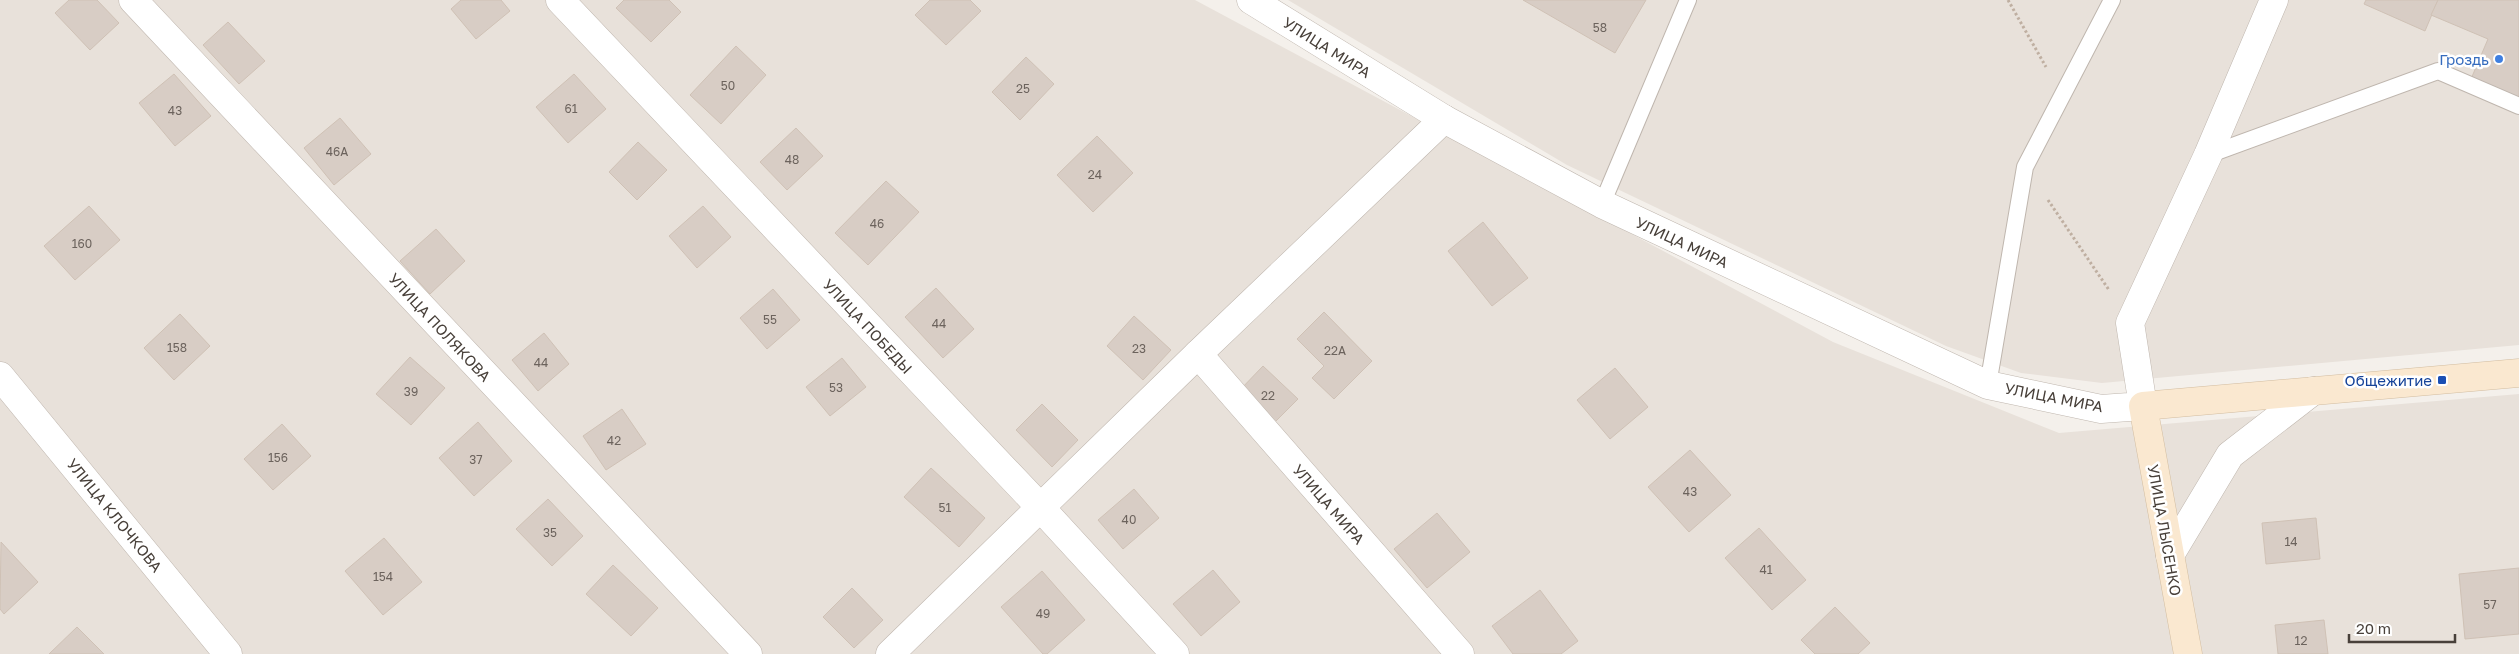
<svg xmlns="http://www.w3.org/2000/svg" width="2519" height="654" viewBox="0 0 2519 654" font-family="'Golos Text',sans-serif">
	<rect width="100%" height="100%" fill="#f4f0eb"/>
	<g fill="#e8e1da">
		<path d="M0,0h1195l638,342 226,91 460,-39v260h-2519z"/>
		<path d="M1288,0h1231v345l-417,38 -81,-10 -75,-27 -379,-181z"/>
	</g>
	<g fill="#d8cdc5" stroke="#cfc1b5">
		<path d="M69,0h28l22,23 -29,27 -35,-37z"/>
		<path d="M461,0h40l9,11 -34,28 -25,-30z"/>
		<path d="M624,0h45l12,12 -30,30 -35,-34z"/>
		<path d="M930,0h40l11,11 -35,34 -31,-30z"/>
		<path d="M1523,0h123l-31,53z"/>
		<path d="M2366,0h72l-13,31 -61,-27z"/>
		<path d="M2438,0h81v100l-48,-21 17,-40 -57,-24z"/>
		<path d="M228,22l37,39 -26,23 -36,-39z"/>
		<path d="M736,46l30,29 -45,49 -31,-29z"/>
		<path d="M1026,57l28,27 -34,36 -28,-28z"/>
		<path d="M174,74l37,42 -36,30 -36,-43z"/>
		<path d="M574,74l32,35 -38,34 -32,-36z"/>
		<path d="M340,118l31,36 -37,31 -30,-37z"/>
		<path d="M796,128l27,28 -36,34 -27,-28z"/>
		<path d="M1097,136l36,37 -40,39 -36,-37z"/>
		<path d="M638,142l29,28 -30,30 -28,-28z"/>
		<path d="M886,181l33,31 -51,53 -33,-32z"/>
		<path d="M89,206l31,34 -45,40 -31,-34z"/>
		<path d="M703,206l28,31 -34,31 -28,-32z"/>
		<path d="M1483,222l45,56 -36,28 -44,-55z"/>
		<path d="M436,229l29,32 -35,33 -30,-33z"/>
		<path d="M936,288l38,41 -31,29 -38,-41z"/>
		<path d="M773,289l27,31 -33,29 -27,-31z"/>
		<path d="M1324,312l48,49 -38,38 -22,-21 12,-12 -27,-27z"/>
		<path d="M180,314l30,32 -36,34 -30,-32z"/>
		<path d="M1134,316l37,34 -28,30 -36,-34z"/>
		<path d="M544,333l25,31 -31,27 -26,-31z"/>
		<path d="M410,357l35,31 -34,37 -35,-31z"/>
		<path d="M842,358l24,29 -36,29 -24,-29z"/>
		<path d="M1263,366l35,33 -25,25 -34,-33z"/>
		<path d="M1615,368l33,39 -38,32 -33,-39z"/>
		<path d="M1042,404l36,36 -26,27 -36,-37z"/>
		<path d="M622,409l24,35 -40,26 -23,-34z"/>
		<path d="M478,422l34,39 -38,35 -35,-38z"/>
		<path d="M282,424l29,32 -38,34 -29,-31z"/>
		<path d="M1690,450l41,45 -42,37 -41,-45z"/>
		<path d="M931,468l54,50 -26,29 -55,-50z"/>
		<path d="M1134,489l25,29 -36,31 -25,-29z"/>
		<path d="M548,499l35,37 -31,30 -36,-37z"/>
		<path d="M1437,513l33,39 -43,36 -33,-39z"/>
		<path d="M2316,518l4,41 -54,5 -4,-41z"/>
		<path d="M1759,528l47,52 -34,30 -47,-52z"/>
		<path d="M384,538l38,44 -39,33 -38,-44z"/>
		<path d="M1,542l37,40 -34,32 -4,-5z"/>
		<path d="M613,565l45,43 -27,28 -45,-42z"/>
		<path d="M2519,568v66l-54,5 -6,-65z"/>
		<path d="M1213,570l27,32 -39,34 -28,-32z"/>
		<path d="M1042,571l43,49 -38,34h-4l-42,-47z"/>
		<path d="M852,588l31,32 -29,28 -31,-31z"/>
		<path d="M1540,590l38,51 -17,13h-48l-21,-28z"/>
		<path d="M1835,607l35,36 -12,11h-43l-14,-14z"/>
		<path d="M2324,620l4,34h-50l-3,-29z"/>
		<path d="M77,627l27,27h-55z"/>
	</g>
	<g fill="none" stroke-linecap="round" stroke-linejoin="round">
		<defs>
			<g id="lane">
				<path d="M2208,155l230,-84 81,35"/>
				<path d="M1602,204l86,-204"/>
				<path d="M1988,385l37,-218 87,-167"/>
			</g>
			<g id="street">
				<path d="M133,0l615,654"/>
				<path d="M560,0l480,507 135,147"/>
				<path d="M1251,0l193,119 158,85 386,181 113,24 42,-3 -13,-83 78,-168 66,-155"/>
				<path d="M1198,354l262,300"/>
				<path d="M0,376l228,278"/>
				<path d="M2170,555l60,-100 83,-64"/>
				<path d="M890,654l308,-300 246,-235"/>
			</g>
			<path id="secondary" d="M2188,654l-45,-248 376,-33"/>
		</defs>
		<use href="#lane" stroke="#bfb6ae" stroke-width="18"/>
		<use href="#street" stroke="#bfb6ae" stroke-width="29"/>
		<use href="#secondary" stroke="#d2bda1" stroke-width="29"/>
		<g stroke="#bfafa1" stroke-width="3" stroke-dasharray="2.5 2.5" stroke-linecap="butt">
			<path d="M2008,0l38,67"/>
			<path d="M2048,200l61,90"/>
		</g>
		<use href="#lane" stroke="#fff" stroke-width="16"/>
		<use href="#street" stroke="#fff" stroke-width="28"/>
		<use href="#secondary" stroke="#fae8d0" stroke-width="28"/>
	</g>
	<circle fill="#3f7fe0" stroke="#fff" stroke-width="2" cx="2499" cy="59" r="5"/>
	<rect fill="#1a4fb4" stroke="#fff" stroke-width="2" x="2437" y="375" width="10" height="10" rx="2.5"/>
	<g text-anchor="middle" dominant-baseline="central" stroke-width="5" stroke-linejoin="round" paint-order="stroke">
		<g font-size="12" fill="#6c635d">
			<text x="1600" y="27">58</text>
			<text x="728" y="85">50</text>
			<text x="1023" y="88">25</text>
			<text x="571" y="108">61</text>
			<text x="175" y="110">43</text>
			<text x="337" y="151">46А</text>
			<text x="792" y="159">48</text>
			<text x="1095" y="174">24</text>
			<text x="877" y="223">46</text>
			<text x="82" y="243">160</text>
			<text x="770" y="319">55</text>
			<text x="939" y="323">44</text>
			<text x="177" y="347">158</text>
			<text x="1139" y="348">23</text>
			<text x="1335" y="350">22А</text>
			<text x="541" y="362">44</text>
			<text x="836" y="387">53</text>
			<text x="411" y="391">39</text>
			<text x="1268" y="395">22</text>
			<text x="614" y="440">42</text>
			<text x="278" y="457">156</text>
			<text x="476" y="459">37</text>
			<text x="1690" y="491">43</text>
			<text x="945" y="507">51</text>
			<text x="1129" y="519">40</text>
			<text x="550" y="532">35</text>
			<text x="2291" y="541">14</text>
			<text x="1766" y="569">41</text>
			<text x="383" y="576">154</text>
			<text x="2490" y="604">57</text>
			<text x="1043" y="613">49</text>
			<text x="2301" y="640">12</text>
		</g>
		<g font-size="15" fill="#48403a" stroke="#fff">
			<text transform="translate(1327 47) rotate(32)">УЛИЦА МИРА</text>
			<text transform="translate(1682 242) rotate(25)">УЛИЦА МИРА</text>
			<text transform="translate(868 326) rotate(47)">УЛИЦА ПОБЕДЫ</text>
			<text transform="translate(440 327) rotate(47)">УЛИЦА ПОЛЯКОВА</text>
			<text transform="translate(2054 397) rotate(11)">УЛИЦА МИРА</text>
			<text transform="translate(1329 504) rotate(49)">УЛИЦА МИРА</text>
			<text transform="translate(115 515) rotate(51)">УЛИЦА КЛОЧКОВА</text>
			<text transform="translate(2165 530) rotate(80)">УЛИЦА ЛЫСЕНКО</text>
		</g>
		<g font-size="15" fill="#366cbe" stroke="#fff" text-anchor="end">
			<text x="2489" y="59">Гроздь</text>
		</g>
		<g font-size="15" fill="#164399" stroke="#fff" text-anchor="end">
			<text x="2432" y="380">Общежитие</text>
		</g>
	</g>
	<path d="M2349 634v8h106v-8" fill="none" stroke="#48403a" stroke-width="2.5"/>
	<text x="2356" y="634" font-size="15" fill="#48403a" stroke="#ffffff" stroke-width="4" paint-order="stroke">20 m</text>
</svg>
